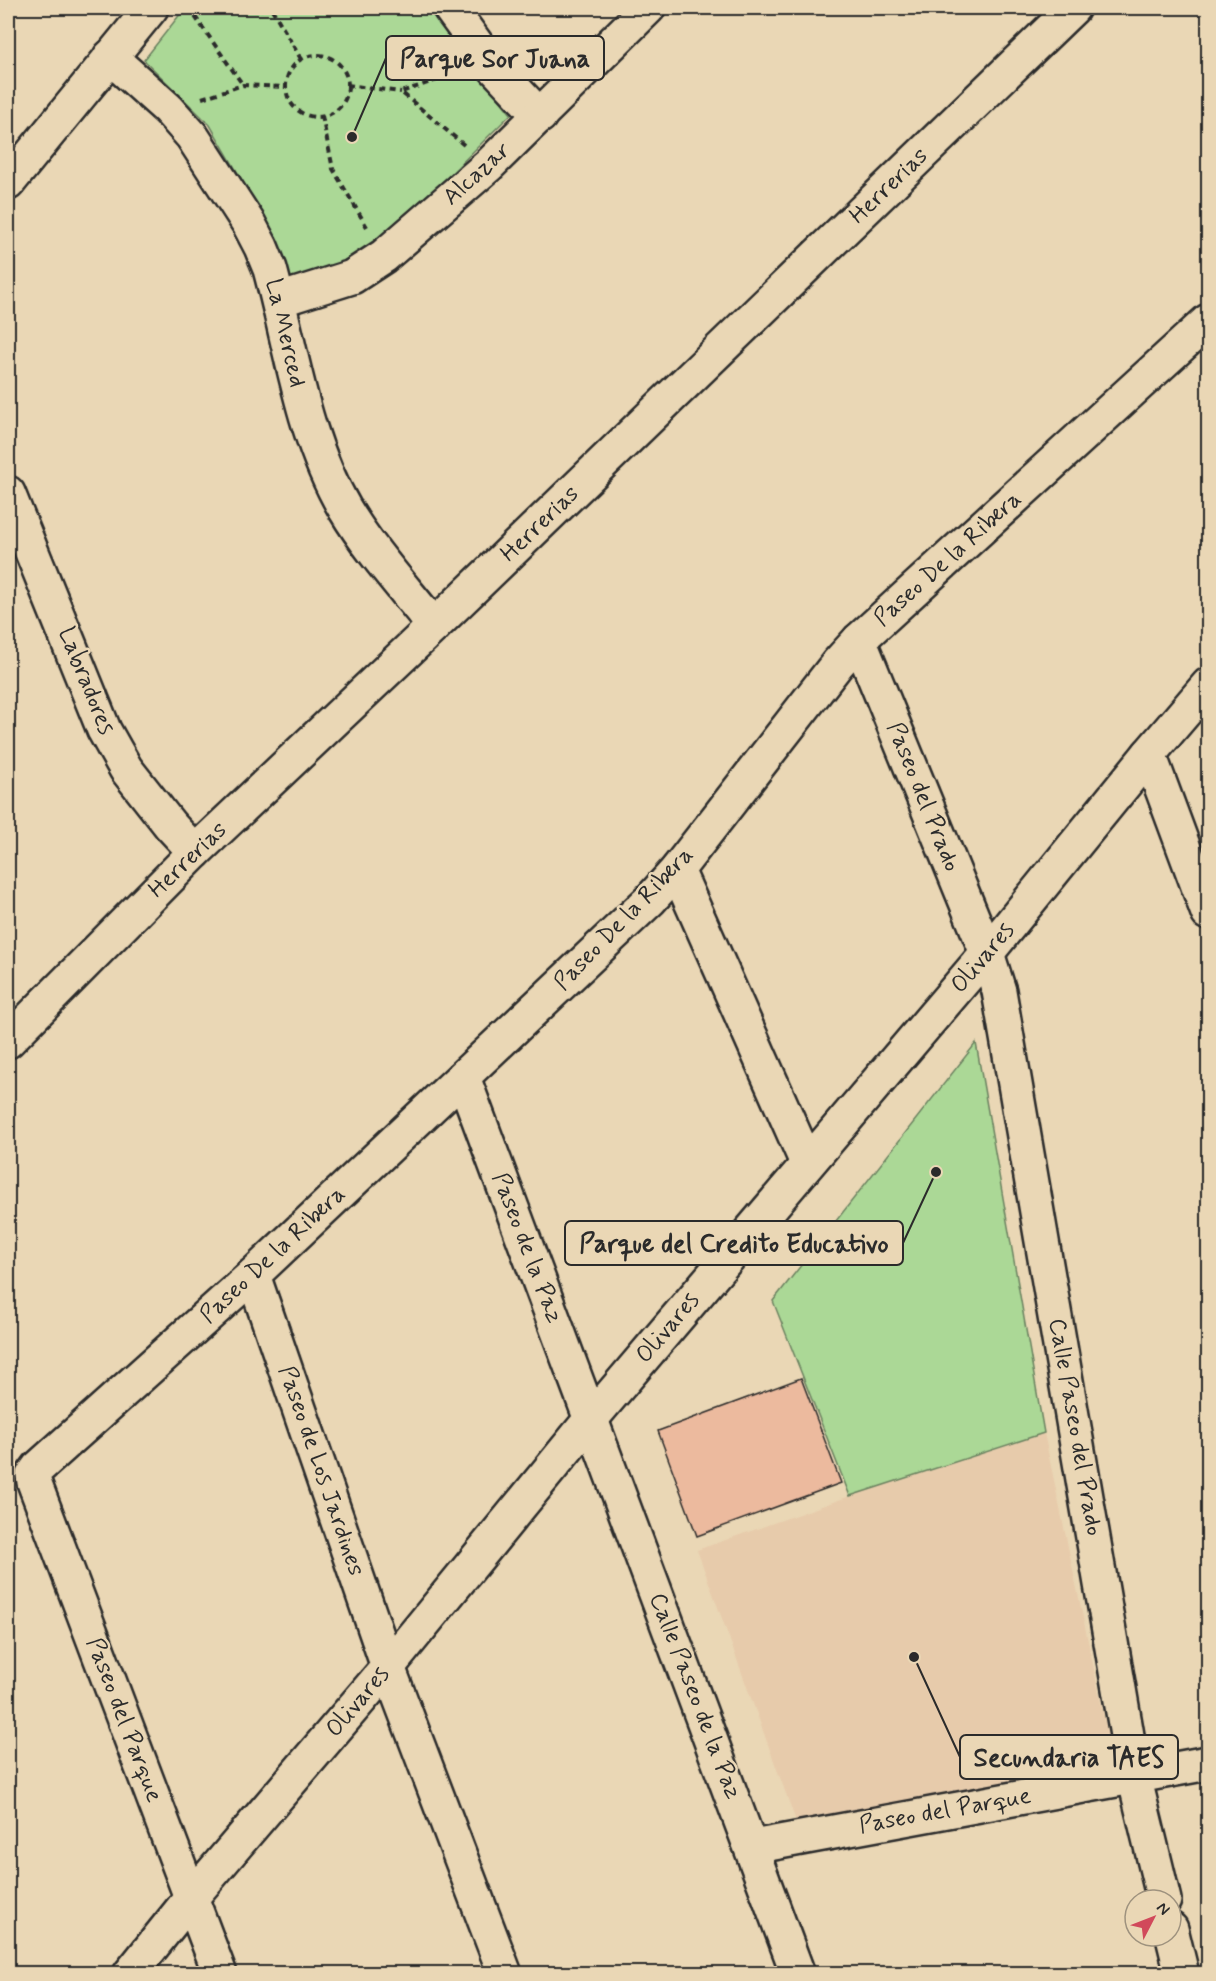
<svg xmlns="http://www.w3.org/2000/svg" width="1216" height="1981" viewBox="0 0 1216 1981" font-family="Mynerve,sans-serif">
	<rect width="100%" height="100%" fill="#ead7b5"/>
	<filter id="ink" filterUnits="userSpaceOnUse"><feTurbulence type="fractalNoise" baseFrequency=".0167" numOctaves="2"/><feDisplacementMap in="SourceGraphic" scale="12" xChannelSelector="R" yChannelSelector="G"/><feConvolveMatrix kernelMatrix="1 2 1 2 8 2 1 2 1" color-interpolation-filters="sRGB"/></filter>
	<g filter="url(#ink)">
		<path fill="#e7cbab" d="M1044,1433l70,331 -317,60 -100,-274 153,-54z"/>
		<g fill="#abd896" stroke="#6b8260" stroke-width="1.5">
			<path d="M185,8h242l84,106 -137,136 -86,37 -32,-83 -46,-79 -66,-65z"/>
			<path d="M976,1043l68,390 -194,63 -77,-195z"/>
		</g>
		<path fill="#ecba9e" stroke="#2b2b2b" stroke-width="1.5" d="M801,1378l40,105 -144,53 -39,-105z"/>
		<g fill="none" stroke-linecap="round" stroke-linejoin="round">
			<defs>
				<g id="minor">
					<path d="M450,8l40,55 50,53"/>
					<path d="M110,57l58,52 24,27 57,88 12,23 9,22c22,81 32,167 75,240 25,42 59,79 89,117"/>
					<path d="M8,183l143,-175"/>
					<path d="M279,300l73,-23 32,-21 105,-91 159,-157"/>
					<path d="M8,493l96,237 22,39 44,56 25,27"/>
					<path d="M859,640l128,313 12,38 135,785 30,124"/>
					<path d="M1149,754l59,159"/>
					<path d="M677,870l130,293"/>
					<path d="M8,1041l187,-189 239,-226 639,-618"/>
					<path d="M463,1077l335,897"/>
					<path d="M253,1275l135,392 117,307"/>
					<path d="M752,1847l456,-84"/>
					<path d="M1171,1929l11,45"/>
					<path d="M220,1974l-186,-492 -1,-7 5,-7 215,-193 397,-375 27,-30 161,-207 21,-23 349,-319"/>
				</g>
				<path id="major" d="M130,1974l61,-76 197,-231 203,-248 396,-466 162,-199 59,-69"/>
			</defs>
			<use href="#minor" stroke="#2b2b2b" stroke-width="38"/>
			<use href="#major" stroke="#2b2b2b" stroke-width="38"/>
			<g stroke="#2b2b2b" stroke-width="4" stroke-dasharray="6 4.5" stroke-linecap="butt">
				<path d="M189,8l54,77"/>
				<path d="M251,8l3,2 18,-2"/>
				<path d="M272,9l29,50"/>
				<circle cx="317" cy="86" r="31"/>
				<path d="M458,73l-57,19 63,53"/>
				<path d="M347,85l54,7"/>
				<path d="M202,98l41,-13 43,2"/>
				<path d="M322,116l11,53 34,58"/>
			</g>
			<use href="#minor" stroke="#ead7b5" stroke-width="33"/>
			<use href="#major" stroke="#ead7b5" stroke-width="33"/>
		</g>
	</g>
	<g text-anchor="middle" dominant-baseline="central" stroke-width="5" stroke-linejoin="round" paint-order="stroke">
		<g font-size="24" fill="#2b2b2b" stroke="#ead7b5">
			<text transform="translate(477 174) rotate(-42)">Alcazar</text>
			<text transform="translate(889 186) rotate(-44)">Herrerias</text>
			<text transform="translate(285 333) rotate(77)">La Merced</text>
			<text transform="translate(540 524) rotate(-44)">Herrerias</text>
			<text transform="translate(948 559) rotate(-42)">Paseo De la Ribera</text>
			<text transform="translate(86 681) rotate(68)">Labradores</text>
			<text transform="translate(923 797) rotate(68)">Paseo del Prado</text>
			<text transform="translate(188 860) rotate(-44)">Herrerias</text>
			<text transform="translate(624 919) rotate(-46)">Paseo De la Ribera</text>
			<text transform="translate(983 958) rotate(-50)">Olivares</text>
			<text transform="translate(527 1248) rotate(69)">Paseo de la Paz</text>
			<text transform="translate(273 1255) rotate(-43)">Paseo De la Ribera</text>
			<text transform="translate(668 1328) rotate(-50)">Olivares</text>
			<text transform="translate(1075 1427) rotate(80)">Calle Paseo del Prado</text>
			<text transform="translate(321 1471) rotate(71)">Paseo de Los Jardines</text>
			<text transform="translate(695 1696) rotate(69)">Calle Paseo de la Paz</text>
			<text transform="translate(358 1702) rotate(-50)">Olivares</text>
			<text transform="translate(124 1720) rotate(69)">Paseo del Parque</text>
			<text transform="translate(945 1811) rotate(-10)">Paseo del Parque</text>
		</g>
	</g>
	<path fill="none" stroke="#2b2b2b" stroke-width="2" d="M352 137L386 58M936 1172L903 1243M914 1657L960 1757"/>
	<g fill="#2b2b2b" stroke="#ead7b5" stroke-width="2">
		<circle cx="352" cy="137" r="6"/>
		<circle cx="936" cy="1172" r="6"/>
		<circle cx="914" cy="1657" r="6"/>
	</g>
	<g fill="#ead7b5" stroke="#2b2b2b" stroke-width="2">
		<rect x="386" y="36" width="218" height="44" rx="6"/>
		<rect x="565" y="1221" width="338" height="44" rx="6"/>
		<rect x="960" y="1735" width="218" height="44" rx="6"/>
	</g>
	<g font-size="26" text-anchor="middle" font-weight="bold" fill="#2b2b2b">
		<text x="495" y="67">Parque Sor Juana</text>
		<text x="734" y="1252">Parque del Credito Educativo</text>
		<text x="1069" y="1766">Secundaria TAES</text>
	</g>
	<rect width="1216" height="1981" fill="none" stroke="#ead7b5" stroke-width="30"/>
	<rect x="15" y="15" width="1186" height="1951" fill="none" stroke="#2b2b2b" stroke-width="2" filter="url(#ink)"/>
	<g transform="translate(1153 1918) rotate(48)"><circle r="28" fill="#ead7b5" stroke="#9e927e" stroke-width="1.5"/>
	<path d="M0-4.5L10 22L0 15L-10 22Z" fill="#d1495b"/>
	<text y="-9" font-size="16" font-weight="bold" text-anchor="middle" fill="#2b2b2b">N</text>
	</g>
</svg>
